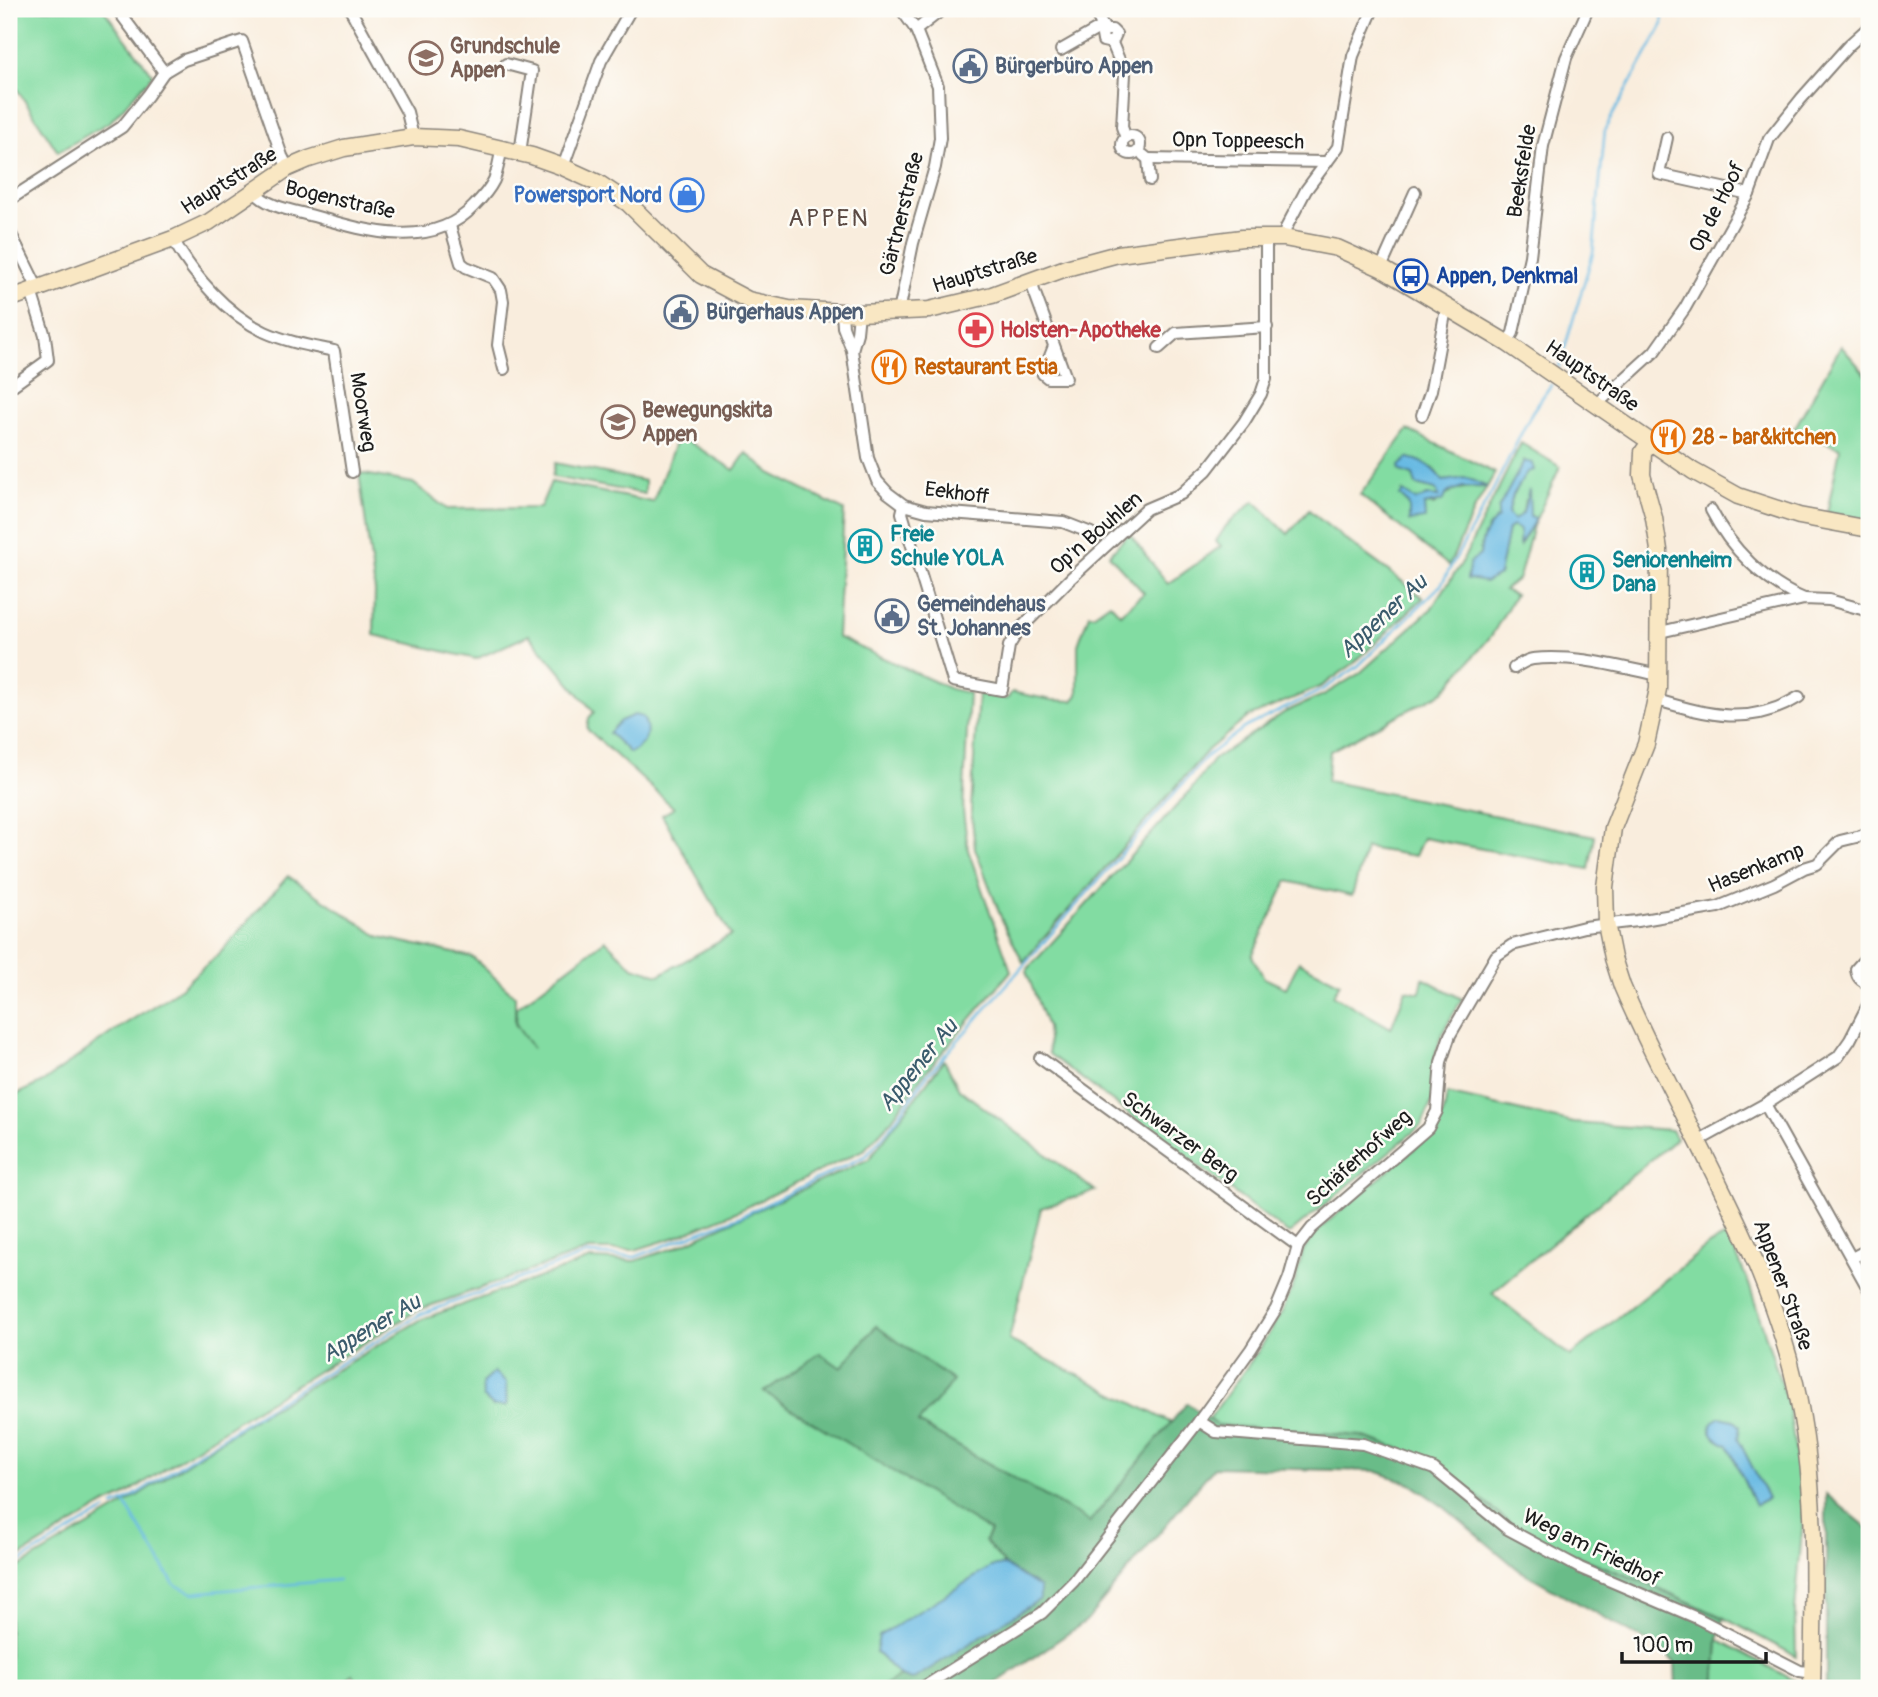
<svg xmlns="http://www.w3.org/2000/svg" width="1878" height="1697" viewBox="0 0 1878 1697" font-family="Pangolin,sans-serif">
	<rect width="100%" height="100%" fill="#fdfcf7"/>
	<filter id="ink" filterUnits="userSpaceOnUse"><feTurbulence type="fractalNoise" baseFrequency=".0143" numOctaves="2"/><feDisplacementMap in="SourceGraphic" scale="14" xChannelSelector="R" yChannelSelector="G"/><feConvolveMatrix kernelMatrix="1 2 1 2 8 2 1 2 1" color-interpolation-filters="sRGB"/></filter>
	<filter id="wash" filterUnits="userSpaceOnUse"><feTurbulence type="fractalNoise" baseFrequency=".00686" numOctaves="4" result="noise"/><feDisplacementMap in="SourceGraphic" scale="28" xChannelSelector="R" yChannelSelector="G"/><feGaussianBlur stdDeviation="1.57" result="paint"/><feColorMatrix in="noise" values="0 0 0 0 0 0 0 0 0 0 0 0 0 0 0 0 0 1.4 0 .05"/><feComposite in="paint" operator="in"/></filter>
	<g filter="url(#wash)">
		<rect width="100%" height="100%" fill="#f9eddd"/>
		<g fill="#82dca2" stroke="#4f7c5f" stroke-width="2" fill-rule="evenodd">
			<path d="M9,9h94l50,66 -42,46 -53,31 -45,-69 -4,2z"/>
			<path d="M1841,346l28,32v139l-2,3 -40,-7 13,-65 -47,-17z"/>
			<path d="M1408,430l87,43 -8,14 -21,-9 -23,3 -10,-13 -32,3 12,4 3,10 20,5 3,7 -11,-1 -12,4 -13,-8 6,13 1,16 14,-17 10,1c19,-18 28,-18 53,-18l-14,25 -24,54 -89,-71z"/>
			<path d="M678,435l56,35 12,-17 24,20 74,37 -7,127 114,52 18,4 -6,117 5,40 43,121 -88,104 -33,47 -25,27 -127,62 -62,26 -41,13h-47l-170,60 -165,101 -131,86 -16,7 -97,59v-465l34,-16 71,-51 60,-38 46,-40 68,-77 92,61 92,20 43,39v28l18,25 -17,-25 1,-17 88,-67 28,27 26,8 72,-40 -69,-120 12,-7 -87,-79 2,-11 5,-6 -65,-77 -53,24 -102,-24 1,-44 -16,-118 54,10 34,26 93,-1 11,-26 102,20z"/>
			<path d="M1521,443l39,24 -27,59 -14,52 -15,12 11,5 -23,40 -49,57 -113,59 -3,30 268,55 -6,33 -166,-31 -8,18 -49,-8 -14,48 -65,-15 -35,75 12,22 22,10 13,-26 41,21 -7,12 58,33 15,-38 14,3 3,-15 39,21 -17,29 -9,24 -3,47 -11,26 -133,109 -240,-180 -2,-27 -21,-56 164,-180 23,-31 72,-48 40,-18 35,-21 71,-64 30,-45zM1524,461l3,11 -14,23 -5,19 6,7 9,-8 2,-14 5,17 6,2 -16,27v-15l-7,-4 -5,3 -9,46 -29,-13 10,-7c1,-16 6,-27 18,-37l1,-9z"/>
			<path d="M555,463l90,18v13l-93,-17z"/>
			<path d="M1254,501l34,33 21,-24c36,32 77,57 114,88l-70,66 -31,22 -74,31 -40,33 -185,212 -21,-42 -27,-72 -4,-39 7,-115 29,5 5,-7 40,8 21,1 5,-6v-50l11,-31 4,1 17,-12 10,11 24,-21 -35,-38 20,-22 39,51 53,-38 -5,-5 10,-15z"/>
			<path d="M944,1060l15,29 136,102 -54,17 -32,132 163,83 -82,99 -172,-99 -42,-97 -35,42 -76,23 225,140 -5,10 20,24 -14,2 -115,85 24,24 -19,12h-521l-7,-14 -12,14h-332v-115l113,-67 135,-89 165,-98 169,-60 44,2 39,-13 195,-89z"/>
			<path d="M1447,1094l127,29 97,7 5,9 -184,154 78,63 140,-112 18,-9 21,49 40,124 15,101 -9,102 1,45 -72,-38 -72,-33 -102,-39 -41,-24 -78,-63 -214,-34 -8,-6 50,-69 23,-38 14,-33 7,-28 14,-20 118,-100 9,-19z"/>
			<path d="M1718,1639l83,45v4h-86z"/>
		</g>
		<g fill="#69bc88" stroke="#426c52" stroke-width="2">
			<path d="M876,1326l77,55 -35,42 172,99 97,-119 30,22 144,11 70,23 78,63 41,24 96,37 78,35 -6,21 -3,49h-39l-1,-25 -13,-13 -143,-80 -74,-62 -34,-24 -36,-13 -161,-4 -128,154 -97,67h-108l19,-12 12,4 127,-81 1,-11 -35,-23 -20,-24 5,-10 -226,-139 56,-39 21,15z"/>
			<path d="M1826,1494l43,35v159h-43z"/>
		</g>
		<g fill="#68bae3" stroke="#426b80" stroke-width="2">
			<path d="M1408,458c17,3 25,10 35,23l23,-3 21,9h-24l-15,5 -6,9 -18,4 1,14 -16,2v-16l-9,-9 3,-4 13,8 12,-4 11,1 -3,-7 -20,-5 -3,-10 -13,-4 -1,-5z"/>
			<path d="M1524,461l8,2 2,7 -7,2 -14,23 -5,19 6,6 9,-7 6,-24 1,27 6,2 -17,28 1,-16 -7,-4 -5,3 -9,46 -13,7 -19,-3 3,-17 10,-7c1,-16 6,-27 18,-37v-9z"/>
			<path d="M634,715l9,2c8,17 3,27 -13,36l-21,-20 11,-12z"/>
			<path d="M494,1372l12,11 1,23h-14l-10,-9 -1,-14z"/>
			<path d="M1720,1417l14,3 6,6 -2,13 30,59 -13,7 -27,-60c-15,-6 -26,-18 -8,-28z"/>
			<path d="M1005,1565l35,23v11l-128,81 -12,-4 -24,-24 3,-16 112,-69z"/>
		</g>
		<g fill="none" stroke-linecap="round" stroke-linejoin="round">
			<g stroke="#68bae3" stroke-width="2.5">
				<path d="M1559,367l34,-114 12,-124 58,-105 -1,-15"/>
				<path d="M124,1502l50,82 18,9 146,-13"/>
				<path d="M114,1506l10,-4 137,-90 160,-98 167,-60 47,3 106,-41 126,-61 26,-31 32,-46 282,-322 37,-28 80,-39 33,-22 84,-82 52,-95 39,-78 19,-27"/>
				<path d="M9,1568l97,-58"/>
			</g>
		</g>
	</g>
	<g filter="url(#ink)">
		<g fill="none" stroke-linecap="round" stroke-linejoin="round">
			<defs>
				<g id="street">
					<path d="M117,9l47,63"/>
					<path d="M350,9l57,103 6,25"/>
					<path d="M1093,9l12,21"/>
					<path d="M916,30l27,-21"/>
					<path d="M1112,43l-9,-2 -1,-6 3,-5h7l4,4 -4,9 13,31 -3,53 4,11"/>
					<path d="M1061,50l42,-24"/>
					<path d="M506,64l26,7 -12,82"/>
					<circle cx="1131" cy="145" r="9"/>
					<path d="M1667,138l-8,36 90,20"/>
					<path d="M1143,155l5,4 2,21"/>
					<path d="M1148,159l179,3"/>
					<path d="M563,167l38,-106 30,-52"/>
					<path d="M254,191c13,17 43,20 63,26 52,15 116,33 157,-11 8,-8 15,-16 20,-26 4,-10 5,-21 8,-31"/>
					<path d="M9,200l113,-73 26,-32 16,-23 20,-12 58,-19 40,115 6,12"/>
					<path d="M450,226l11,37 5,4 27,11 8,12 2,11 -5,44 6,24"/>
					<path d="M9,230l29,59"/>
					<path d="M1284,238l2,-10 20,-38 32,-43 15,-91 20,-47"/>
					<path d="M173,239c20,37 54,75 92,93 22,10 46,14 69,19l18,121"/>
					<path d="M1381,268l34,-76"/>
					<path d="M1030,280l36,98h-18l-5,-4 11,-28"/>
					<path d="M842,312l1,15 9,23 16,108 9,23 11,12 16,12 22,6 137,11 28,11"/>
					<path d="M899,312l14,-69 22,-76 5,-29 -2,-52 -22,-56 -15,-21"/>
					<path d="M1507,343l6,-10 17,-77 13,-110 23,-88 22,-49"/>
					<path d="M1159,348l17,-15 91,-6"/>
					<path d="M852,350l5,-17 2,-20"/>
					<path d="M9,388l39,-28 -3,-24 -14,-45"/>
					<path d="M1597,404l57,-52 31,-44 64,-114 20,-55 32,-40 48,-54 20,-18"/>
					<path d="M1422,415l9,-25 14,-76 4,-6"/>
					<path d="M904,505l-2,8 51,168 49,9 7,-44 9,-15 53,-53 75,-69 35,-15 26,-24 37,-48 17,-28 5,-15v-142"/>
					<path d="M1711,510c19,38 54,73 93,89"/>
					<path d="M1660,632l144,-33 25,1 40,11"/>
					<path d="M1514,668c6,-4 12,-8 19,-9 41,-5 86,8 126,16"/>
					<path d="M1657,700c52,15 92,27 142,-3"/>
					<path d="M1869,961l-5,-1 -8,9c1,9 5,12 13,15"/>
					<path d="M1040,1058l258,188"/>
					<path d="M1765,1104l104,186"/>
					<path d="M1698,1141l67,-37 73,-47 12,-17 19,-37"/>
					<path d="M1852,1258l17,-9"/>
					<path d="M1199,1421l17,11 147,12 71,25 72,59 74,40 117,50 103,53 13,2"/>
					<path d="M922,1688l120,-75 32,-32 125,-160 52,-72 25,-40 13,-31 9,-32 14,-18 116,-100 9,-17 4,-49 9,-27 46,-79 16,-11 72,-18 53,-6 81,-14 56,-23 30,-16 13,-4 23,-23 29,-7"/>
				</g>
				<g id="secondary">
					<path d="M9,299l164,-60 36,-17 79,-54 21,-9 35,-11 69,-11 46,2 73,17 31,11 35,16 30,20 73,72 47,25 41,9 70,4 70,-3 63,-15 74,-27 52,-14 124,-16h42l53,10 44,20 126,75 186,128 45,25 61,20 70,13"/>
					<path d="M1650,442l-7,10 -1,23 12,43 5,32 -1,139 -12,55 -33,84 -8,59 1,36 7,35 9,28c57,133 141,255 173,397 23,100 19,203 17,305"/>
				</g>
			</defs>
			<use href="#street" stroke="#8a847c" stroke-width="14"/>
			<use href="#secondary" stroke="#8a847c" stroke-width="19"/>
			<use href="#street" stroke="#fff" stroke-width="10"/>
			<use href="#secondary" stroke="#f9e7c3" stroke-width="16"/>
		</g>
	</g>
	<defs>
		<symbol id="school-ring" viewBox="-11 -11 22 22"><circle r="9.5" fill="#fdfcf7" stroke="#8d6e63" stroke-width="1.5"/><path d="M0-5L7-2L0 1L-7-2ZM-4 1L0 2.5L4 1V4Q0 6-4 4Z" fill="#8d6e63"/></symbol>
		<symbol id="civic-ring" viewBox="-11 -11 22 22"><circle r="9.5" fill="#fdfcf7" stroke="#5c6f8a" stroke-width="1.5"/><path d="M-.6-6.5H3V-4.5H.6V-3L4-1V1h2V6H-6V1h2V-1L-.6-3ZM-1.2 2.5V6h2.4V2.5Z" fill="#5c6f8a"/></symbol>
		<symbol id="shop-ring" viewBox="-11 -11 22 22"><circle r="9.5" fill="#fdfcf7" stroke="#3f7fe0" stroke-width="1.5"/><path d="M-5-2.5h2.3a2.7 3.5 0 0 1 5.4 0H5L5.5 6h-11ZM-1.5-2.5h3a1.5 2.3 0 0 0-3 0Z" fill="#3f7fe0"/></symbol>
		<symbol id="bus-ring" viewBox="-11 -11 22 22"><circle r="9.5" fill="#fdfcf7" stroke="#1a4fb4" stroke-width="1.5"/><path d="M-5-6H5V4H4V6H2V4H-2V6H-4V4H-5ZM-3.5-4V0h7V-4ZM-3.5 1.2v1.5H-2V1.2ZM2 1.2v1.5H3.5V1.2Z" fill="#1a4fb4"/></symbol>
		<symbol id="pharmacy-ring" viewBox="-11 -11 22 22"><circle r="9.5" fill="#fdfcf7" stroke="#e0444e" stroke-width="1.5"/><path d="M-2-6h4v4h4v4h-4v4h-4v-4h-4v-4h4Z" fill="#e0444e"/></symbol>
		<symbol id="restaurant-ring" viewBox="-11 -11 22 22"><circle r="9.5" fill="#fdfcf7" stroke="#e8710a" stroke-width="1.5"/><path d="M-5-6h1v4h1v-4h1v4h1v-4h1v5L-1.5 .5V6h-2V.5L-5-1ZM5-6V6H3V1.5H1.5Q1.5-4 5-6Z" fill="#e8710a"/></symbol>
		<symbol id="building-ring" viewBox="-11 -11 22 22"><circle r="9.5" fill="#fdfcf7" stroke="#0f9aa8" stroke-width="1.5"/><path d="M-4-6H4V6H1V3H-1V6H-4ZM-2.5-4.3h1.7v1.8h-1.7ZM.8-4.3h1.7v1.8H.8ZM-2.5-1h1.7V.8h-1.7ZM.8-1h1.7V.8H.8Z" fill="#0f9aa8"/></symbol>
	</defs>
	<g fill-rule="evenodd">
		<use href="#school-ring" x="407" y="39" width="38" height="38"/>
		<use href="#civic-ring" x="951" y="47" width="38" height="38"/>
		<use href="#shop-ring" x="668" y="176" width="38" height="38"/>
		<use href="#bus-ring" x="1392" y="257" width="38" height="38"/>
		<use href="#civic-ring" x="662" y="293" width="38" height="38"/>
		<use href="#pharmacy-ring" x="957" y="311" width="38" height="38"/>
		<use href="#restaurant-ring" x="870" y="348" width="38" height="38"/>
		<use href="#school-ring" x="599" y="403" width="38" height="38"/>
		<use href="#restaurant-ring" x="1649" y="418" width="38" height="38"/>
		<use href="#building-ring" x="846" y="527" width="38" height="38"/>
		<use href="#building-ring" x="1568" y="553" width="38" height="38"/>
		<use href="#civic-ring" x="873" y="597" width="38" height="38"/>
	</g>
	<g text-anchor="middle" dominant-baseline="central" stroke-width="5" stroke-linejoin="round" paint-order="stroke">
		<g font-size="21" font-weight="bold" fill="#785e54" stroke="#fdfcf7" text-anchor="start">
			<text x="450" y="46">Grundschule<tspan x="450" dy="24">Appen</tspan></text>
			<text x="642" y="410">Bewegungskita<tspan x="642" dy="24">Appen</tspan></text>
		</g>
		<g font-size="21" font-weight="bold" fill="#4e5e75" stroke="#fdfcf7" text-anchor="start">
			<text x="995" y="66">Bürgerbüro Appen</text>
			<text x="706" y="312">Bürgerhaus Appen</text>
			<text x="917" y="604">Gemeindehaus<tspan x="917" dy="24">St. Johannes</tspan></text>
		</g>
		<g font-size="21" fill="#1c1c1c" stroke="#fdfcf7">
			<text transform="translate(1238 141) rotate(1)">Opn Toppeesch</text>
			<text transform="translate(1522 171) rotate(-81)">Beeksfelde</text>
			<text transform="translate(229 181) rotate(-32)">Hauptstraße</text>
			<text transform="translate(340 200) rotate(13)">Bogenstraße</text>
			<text transform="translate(1717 207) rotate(-63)">Op de Hoof</text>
			<text transform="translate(902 214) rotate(-76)">Gärtnerstraße</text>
			<text transform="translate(985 271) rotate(-17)">Hauptstraße</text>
			<text transform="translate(1592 376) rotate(35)">Hauptstraße</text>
			<text transform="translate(363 412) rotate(81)">Moorweg</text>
			<text transform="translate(957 493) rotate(7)">Eekhoff</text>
			<text transform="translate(1096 533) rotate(-41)">Op'n Bouhlen</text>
			<text transform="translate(1756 868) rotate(-22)">Hasenkamp</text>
			<text transform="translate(1180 1137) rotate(36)">Schwarzer Berg</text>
			<text transform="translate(1359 1158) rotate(-42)">Schäferhofweg</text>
			<text transform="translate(1783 1285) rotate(70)">Appener Straße</text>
			<text transform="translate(1592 1548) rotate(26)">Weg am Friedhof</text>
		</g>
		<g font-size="21" font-weight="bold" fill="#366cbe" stroke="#fdfcf7" text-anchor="end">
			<text x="662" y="195">Powersport Nord</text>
		</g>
		<g font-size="21" font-weight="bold" fill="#164399" stroke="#fdfcf7" text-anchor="start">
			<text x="1436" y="276">Appen, Denkmal</text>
		</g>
		<g font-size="21" font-weight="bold" fill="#be3a42" stroke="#fdfcf7" text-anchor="start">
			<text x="1000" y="330">Holsten-Apotheke</text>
		</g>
		<g font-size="21" font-weight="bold" fill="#c56008" stroke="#fdfcf7" text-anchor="start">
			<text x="914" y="367">Restaurant Estia</text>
			<text x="1692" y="437">28 - bar&amp;kitchen</text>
		</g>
		<g font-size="21" font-weight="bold" fill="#0d838f" stroke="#fdfcf7" text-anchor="start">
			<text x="890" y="534">Freie<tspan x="890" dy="24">Schule YOLA</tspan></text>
			<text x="1612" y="560">Seniorenheim<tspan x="1612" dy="24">Dana</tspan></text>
		</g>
		<g font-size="23" font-style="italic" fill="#3a5b6c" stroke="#fdfcf7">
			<text transform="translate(1383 616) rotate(-43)">Appener Au</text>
			<text transform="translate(918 1065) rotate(-51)">Appener Au</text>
			<text transform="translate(371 1328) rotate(-31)">Appener Au</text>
		</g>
		<g font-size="24" letter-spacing="2" fill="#5b4a43" stroke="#fdfcf7">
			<text x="829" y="218">APPEN</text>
		</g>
	</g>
	<rect width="1878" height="1697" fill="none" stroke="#fdfcf7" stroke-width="35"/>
	<path d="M1622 1652v10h144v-10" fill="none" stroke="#1c1c1c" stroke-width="3.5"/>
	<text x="1633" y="1652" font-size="21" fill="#1c1c1c" stroke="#fdfcf7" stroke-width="5" paint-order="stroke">100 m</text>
</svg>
